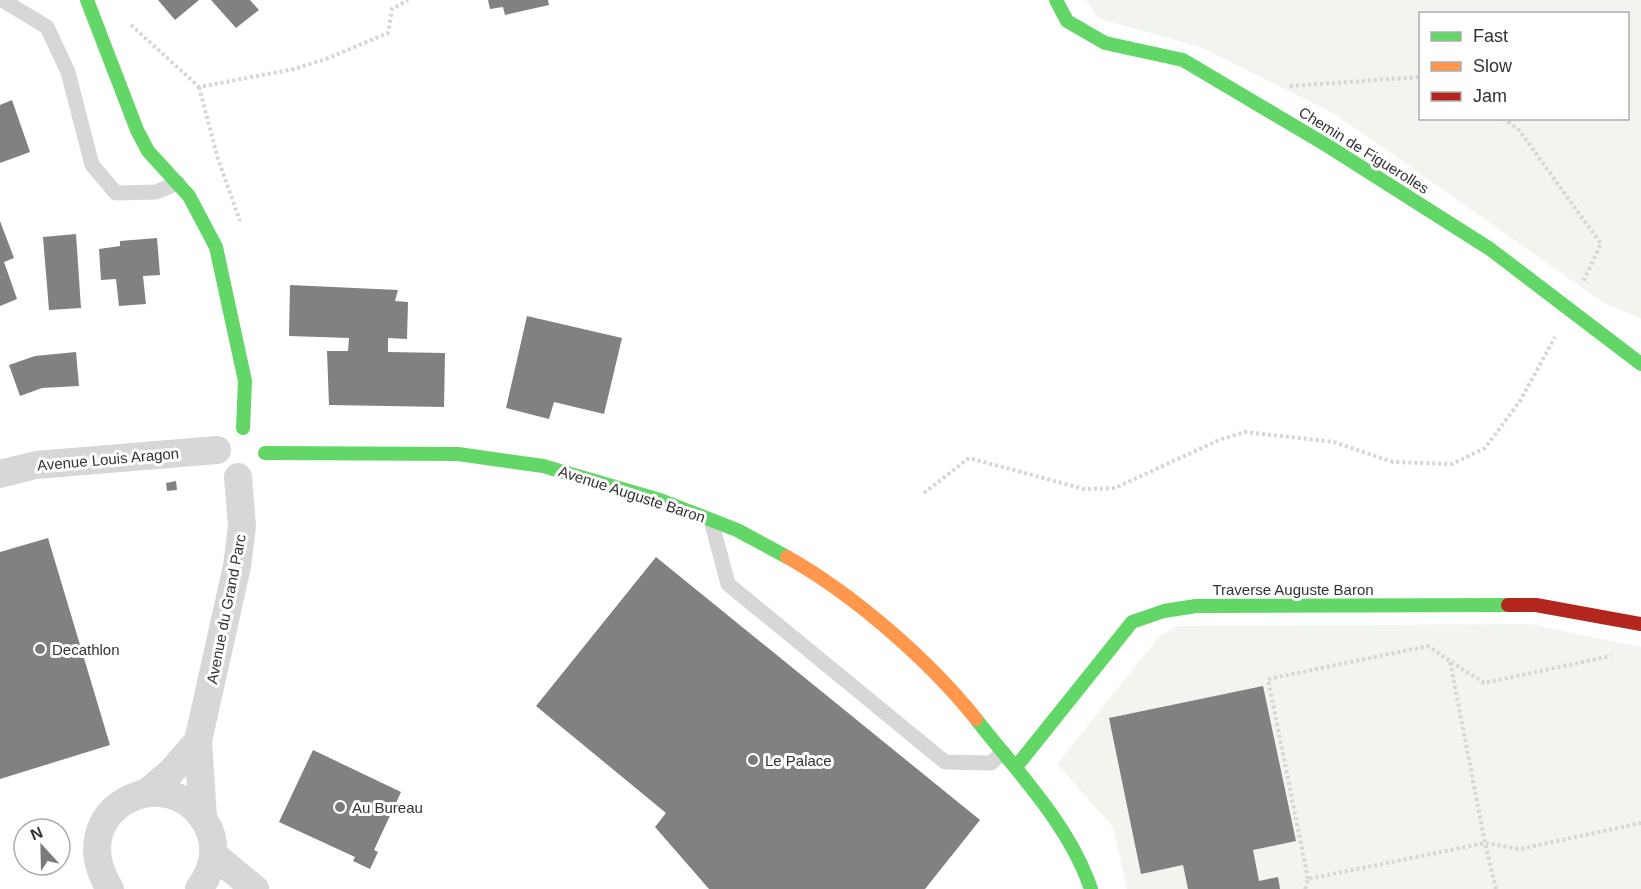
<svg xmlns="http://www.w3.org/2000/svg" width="1641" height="889" viewBox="0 0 1641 889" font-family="Helvetica,sans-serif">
	<rect width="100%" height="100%" fill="#fff"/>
	<g fill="#f1f5ed" fill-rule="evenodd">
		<path d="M1086,0h555v319l-37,-16 -269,-189 -135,-67 -103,-29zM1420,14h208v104h-208z"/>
		<path d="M1529,624l112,23v242h-514l-14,-62 -56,-63 102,-127 18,-11z"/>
	</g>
	<g fill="#818181">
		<path d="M158,0h41l-24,20z"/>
		<path d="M211,0h39l9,10 -23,18z"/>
		<path d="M488,0h60l1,5 -44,10 -2,-8 -13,2z"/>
		<path d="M12,100l18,52 -30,11v-58z"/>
		<path d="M0,221l14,37 -10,4 13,37 -17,7z"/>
		<path d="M76,234l5,74 -32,2 -6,-73z"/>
		<path d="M157,238l3,37 -17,1 3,28 -27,2 -3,-27 -15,1 -2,-31 21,-3v-5z"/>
		<path d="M290,285l108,5 -3,11 13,1 -1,37 -19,-1v14l57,1 -1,54 -115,-2 -2,-54h21l1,-13 -60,-2z"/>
		<path d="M527,316l95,22 -18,76 -50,-12 -5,17 -43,-11z"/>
		<path d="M76,352l3,34 -37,2 -22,8 -11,-31 26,-9z"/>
		<path d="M176,481l1,9 -10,1 -1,-8z"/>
		<path d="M48,538l62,207 -110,34v-227z"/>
		<path d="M656,557l324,263 -55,69h-216l-54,-62 11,-14 -130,-107z"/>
		<path d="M1263,686l33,155 -43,9 6,31 19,-4 2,12h-92l-5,-24 -42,9 -32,-156z"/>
		<path d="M313,750l88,42 -27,58 4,2 -8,17 -17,-8 2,-4 -76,-35z"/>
	</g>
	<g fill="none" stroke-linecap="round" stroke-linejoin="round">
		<g stroke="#d6d6d6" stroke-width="4" stroke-dasharray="3 3" stroke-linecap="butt">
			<path d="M131,25l68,62 95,-18 32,-10 62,-26 4,-24 16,-9"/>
			<path d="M1290,86l130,-9"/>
			<path d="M199,87l19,72 22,62"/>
			<path d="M1503,118l16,12 82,114 -18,38"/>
			<path d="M924,493l45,-35 115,31 31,-1 104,-48 26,-8 89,10 59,20 59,2 33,-16 35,-47 35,-64"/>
			<path d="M1308,879l-40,-200 160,-33 22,15"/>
			<path d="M1305,889l3,-10 177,-36 -35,-182 34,22 127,-27"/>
			<path d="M1496,889l-11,-46 35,6 121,-26"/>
		</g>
		<g stroke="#d7d7d7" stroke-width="15">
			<path d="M2,0l45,27 21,45 24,93 24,28 40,-1 22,-9"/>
			<path d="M711,520l17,64 217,178 46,1 12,-11"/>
		</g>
		<g stroke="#d7d7d7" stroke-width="28">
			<path d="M0,474l36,-9 181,-15"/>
			<path d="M146,793l25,-21 27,-31"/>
			<path d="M203,818l-5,-77 39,-175 5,-40 -4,-49"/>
			<path d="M214,855l41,34"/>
			<path d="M110,889c-51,-81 63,-136 99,-60 9,21 3,42 -10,60"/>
		</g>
		<g stroke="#63d668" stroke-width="14">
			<path d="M87,0l50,130 11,21 41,45 27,51 29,134 -2,47"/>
			<path d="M1056,0l11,21 38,22 78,17 145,86 162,103 151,115"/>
			<path d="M265,453l193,1 85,12 117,34 77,30 50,27"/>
			<path d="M976,719c41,53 93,105 115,170"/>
			<path d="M1016,767l116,-145 32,-11 32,-5 312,-1"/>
		</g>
		<path stroke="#ff974d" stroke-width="14" d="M787,557c66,37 142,103 189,162"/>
		<path stroke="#b3261e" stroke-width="14" d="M1508,605h28l105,19"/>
	</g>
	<g fill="#7a7a7a" stroke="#fff" stroke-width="2">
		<circle cx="40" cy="649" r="6"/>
		<circle cx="753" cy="760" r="6"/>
		<circle cx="340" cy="807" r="6"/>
	</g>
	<g text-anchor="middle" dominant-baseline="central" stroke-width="6" stroke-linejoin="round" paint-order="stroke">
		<g font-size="15" fill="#333" stroke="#fff">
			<text transform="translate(1364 150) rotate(32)">Chemin de Figuerolles</text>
			<text transform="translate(108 459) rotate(-5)">Avenue Louis Aragon</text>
			<text transform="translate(632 494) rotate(18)">Avenue Auguste Baron</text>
			<text x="1293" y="589">Traverse Auguste Baron</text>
			<text transform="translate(226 609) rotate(-79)">Avenue du Grand Parc</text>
		</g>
		<g font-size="15" fill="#333" stroke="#fff" text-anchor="start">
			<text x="52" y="649">Decathlon</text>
			<text x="765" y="760">Le Palace</text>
			<text x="352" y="807">Au Bureau</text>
		</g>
	</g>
	<rect x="1419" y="12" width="210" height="108" fill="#ffffff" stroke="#adadad" stroke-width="1.5"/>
	<rect x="1431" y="32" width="30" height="9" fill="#63d668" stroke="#adadad" stroke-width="1.5"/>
	<text x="1473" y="42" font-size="18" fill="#333333">Fast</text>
	<rect x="1431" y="62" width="30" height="9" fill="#ff974d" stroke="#adadad" stroke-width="1.5"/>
	<text x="1473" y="72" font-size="18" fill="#333333">Slow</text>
	<rect x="1431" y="92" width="30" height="9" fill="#b3261e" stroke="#adadad" stroke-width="1.5"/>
	<text x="1473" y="102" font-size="18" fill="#333333">Jam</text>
	<g transform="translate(42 847) rotate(338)"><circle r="28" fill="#ffffff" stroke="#adadad" stroke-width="1.5"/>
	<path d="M0-4.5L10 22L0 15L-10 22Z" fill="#7a7a7a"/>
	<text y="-9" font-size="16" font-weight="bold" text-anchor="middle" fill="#333333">N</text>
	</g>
</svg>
